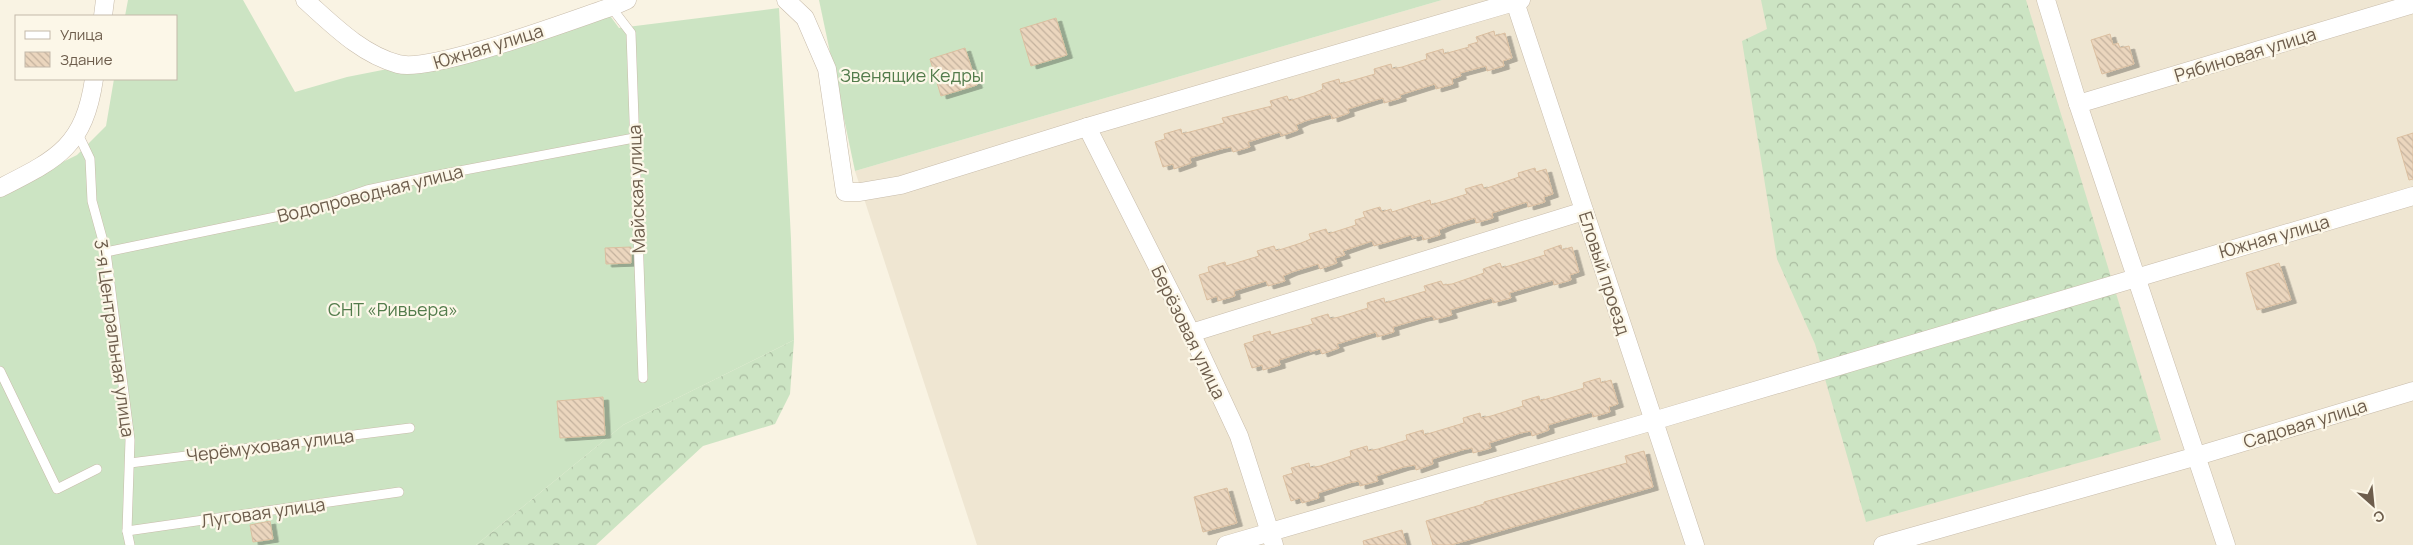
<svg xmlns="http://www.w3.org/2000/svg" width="2413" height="545" viewBox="0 0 2413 545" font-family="Manrope,sans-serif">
	<defs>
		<pattern id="forest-crowns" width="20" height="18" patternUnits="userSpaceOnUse" patternTransform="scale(1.25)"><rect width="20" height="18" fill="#cce4c3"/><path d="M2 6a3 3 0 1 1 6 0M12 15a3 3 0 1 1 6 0" fill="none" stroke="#aabca1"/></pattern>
		<pattern id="building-back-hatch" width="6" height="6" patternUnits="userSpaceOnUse" patternTransform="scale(1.25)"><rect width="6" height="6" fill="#ebd6be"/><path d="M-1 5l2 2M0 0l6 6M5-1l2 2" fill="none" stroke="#c3b19d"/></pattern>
		<filter id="shadow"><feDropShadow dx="5.5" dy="3" stdDeviation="0" flood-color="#0004"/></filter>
	</defs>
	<rect width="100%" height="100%" fill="#f9f3e3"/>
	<path fill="#efe6d2" d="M1442,0h971v545h-1436l-122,-374z"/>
	<g fill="url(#forest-crowns)">
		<path d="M1761,0h265l135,440 -295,82 -51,-178 -38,-85 -35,-218 25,-12z"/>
		<path d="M794,340l-4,54 -15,30 -72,22 -107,99h-120l147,-120z"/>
	</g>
	<g fill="#cce4c3">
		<path d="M128,0h115l52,92 52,-15 142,-28 119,-36 11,15 160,-20 12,231 3,101 -171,85 -147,120h-476v-352l77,-38 29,-29 8,-47h62v-63h-51z"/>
		<path d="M819,0h623l-587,171z"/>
	</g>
	<g fill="url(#building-back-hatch)" stroke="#dbbfa0" filter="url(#shadow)">
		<path d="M1056,18l11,37 -36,11 -11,-37z"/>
		<path d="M1494,31l1,5 10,-3 7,25 -9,3 1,5 -17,5 -1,-5 -26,7 1,3 -9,3 1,5 -17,5 -1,-5 -35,11 1,3 -17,5 -1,-5 -10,3 -25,8 1,4 -17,6 -1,-5 -26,7 -9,4 2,5 -17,6 -1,-4 -32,10 2,5 -17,5 -2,-5 -10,2 -31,9 1,5 -17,6 -1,-5 -10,3 -8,-25 10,-3 -1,-5 17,-5 1,5 42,-11 -2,-5 50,-12 -2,-5 17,-5 2,5 25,-8 9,-4 -1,-5 17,-5 1,5 35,-10 -1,-5 17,-5 1,5 10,-2 25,-8 -1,-5 17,-5 1,5 25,-7 -1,-2 10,-3 -2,-5z"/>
		<path d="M2110,34l3,11 5,-2 2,5 9,-2 5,18 -32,10 -11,-34z"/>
		<path d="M965,48l12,37 -36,11 -11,-37z"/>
		<path d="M2413,133v46l-4,1 -12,-42z"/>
		<path d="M1535,168l1,4 10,-3 7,25 -9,3 1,5 -17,5 -1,-5 -35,11 1,5 -17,5 -1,-5 -27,8 -9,4 1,5 -17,5 -1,-5 -10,3 -1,-3 -37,11 -2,-5 -29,10 2,4 -10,3 2,5 -17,6 -2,-5 -26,8 -9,4 2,5 -17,5 -2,-5 -32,10 1,5 -17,5 -1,-5 -10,4 -8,-25 10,-3 -1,-5 17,-5 1,4 33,-10 -2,-5 17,-5 2,5 25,-8 10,-4 -2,-5 17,-5 2,5 28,-9 -1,-5 10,-3 -2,-5 17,-5 2,5 9,-3 1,3 38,-12 1,5 36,-11 -2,-5 17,-5 2,5 35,-12 -1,-4z"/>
		<path d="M1561,245l1,5 10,-3 7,25 -9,3 1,5 -17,5 -1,-5 -10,3 -34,10 2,5 -18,5 -1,-5 -42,12 2,5 -18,5 -1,-4 -10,2 -30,9 1,5 -17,5 -1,-5 -39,12 2,4 -17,6 -2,-5 -10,3v-2l-31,10 1,5 -17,5 -1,-5 -10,3 -8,-24 10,-3 -1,-5 17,-5 1,4 42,-11 -2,-5 17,-5 2,5 9,-2 29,-9 -1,-5 17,-5 1,5 41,-12 -2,-5 17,-5 2,4 9,-1 32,-11 -1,-4 17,-6 2,5 43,-13 -1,-4z"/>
		<path d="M631,247v16l-25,1 -1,-16z"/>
		<path d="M2279,263l12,37 -34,10 -11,-37z"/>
		<path d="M1600,378l1,5 10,-3 7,24 -9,3 1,5 -17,5 -1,-5 -10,3 -34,10 1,5 -17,6 -1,-5 -10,2 -32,10 2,5 -18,5 -1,-5 -10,2 -30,9 1,5 -17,6 -1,-5 -11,2 -28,9 2,5 -18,5 -1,-5 -10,2 -31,10 1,5 -17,5 -2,-5 -9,3 -8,-25 10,-3 -2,-5 18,-5 1,5 10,-2 31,-10 -1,-5 17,-5 1,5 10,-2 29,-9 -1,-5 17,-5 1,5 40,-12 -1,-5 17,-5 1,5 10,-2 32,-10 -1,-5 17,-5 1,5 44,-13 -1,-5z"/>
		<path d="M603,397l2,38 -45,3 -3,-37z"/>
		<path d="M1644,451l9,36 -202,58h-18l-7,-24 58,-17v-2l143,-39 -2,-7z"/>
		<path d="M1227,488l10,35 -34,9 -9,-35z"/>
		<path d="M270,521l3,18 -20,3 -3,-17z"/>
		<path d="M1402,530l4,15h-42l-1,-4z"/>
	</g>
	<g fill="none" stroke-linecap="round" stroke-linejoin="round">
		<defs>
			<g id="service">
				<path d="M611,7l20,26 12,345"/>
				<path d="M78,134l12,25 2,42 14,51 24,188 -3,91 3,14"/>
				<path d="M106,252l203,-42 58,-20 66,-14 201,-38"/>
				<path d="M0,371l57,118 40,-20"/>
				<path d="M130,463l280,-35"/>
				<path d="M127,531l272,-39"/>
			</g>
			<g id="minor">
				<path d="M305,0c28,25 56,54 93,64 34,9 174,-44 213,-57l16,-7"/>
				<path d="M786,0l19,18 22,51 18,123h15l41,-7 186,-58 434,-127"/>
				<path d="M2046,0l32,104 148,441"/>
				<path d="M1515,2l180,543"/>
				<path d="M103,16l2,-16"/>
				<path d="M2078,104l335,-100"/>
				<path d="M1087,127l104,206 48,103 35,109"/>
				<path d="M0,188c57,-29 84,-41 94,-109"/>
				<path d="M1191,333l393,-122"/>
				<path d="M1226,545l427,-124 760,-225"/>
				<path d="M1883,545l314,-89 216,-65"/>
			</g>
		</defs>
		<use href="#service" stroke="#c8bcab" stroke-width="10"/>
		<use href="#minor" stroke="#c8bcab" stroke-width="19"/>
		<use href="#service" stroke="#fff" stroke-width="9"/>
		<use href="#minor" stroke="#fff" stroke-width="18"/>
	</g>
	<g text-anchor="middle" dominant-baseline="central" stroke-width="4.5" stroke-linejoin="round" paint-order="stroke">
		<g font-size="18" fill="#6d5d4c" stroke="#fcf7e8">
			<text transform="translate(488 46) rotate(-17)">Южная улица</text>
			<text transform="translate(2245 54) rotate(-17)">Рябиновая улица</text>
			<text transform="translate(636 189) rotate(-92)">Майская улица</text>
			<text transform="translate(370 193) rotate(-14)">Водопроводная улица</text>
			<text transform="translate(2274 236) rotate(-16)">Южная улица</text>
			<text transform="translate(1605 273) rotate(72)">Еловый проезд</text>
			<text transform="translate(1189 332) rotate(64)">Берёзовая улица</text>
			<text transform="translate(115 338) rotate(82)">3-я Центральная улица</text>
			<text transform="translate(2305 423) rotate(-17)">Садовая улица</text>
			<text transform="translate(270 445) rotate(-7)">Черёмуховая улица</text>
			<text transform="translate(263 512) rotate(-8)">Луговая улица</text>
		</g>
		<g font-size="18" fill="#537c4c" stroke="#fcf7e8">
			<text x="912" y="75">Звенящие Кедры</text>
			<text x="393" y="309">СНТ «Ривьера»</text>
		</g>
	</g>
	<rect x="15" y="15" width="162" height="65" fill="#fcf7e8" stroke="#c3b9aa"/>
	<rect x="25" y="31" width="25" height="8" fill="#ffffff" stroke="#c3b9aa"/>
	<text x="60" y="40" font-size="15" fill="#6d5d4c">Улица</text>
	<rect x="25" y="52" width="25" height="15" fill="url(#building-back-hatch)" stroke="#c3b9aa"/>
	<text x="60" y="65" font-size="15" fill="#6d5d4c">Здание</text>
	<g transform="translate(2373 505) rotate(153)" stroke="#fcf7e8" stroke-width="4" paint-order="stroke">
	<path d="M0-4L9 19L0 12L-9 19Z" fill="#6d5d4c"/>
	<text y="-8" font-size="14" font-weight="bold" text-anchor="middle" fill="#6d5d4c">С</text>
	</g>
</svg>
